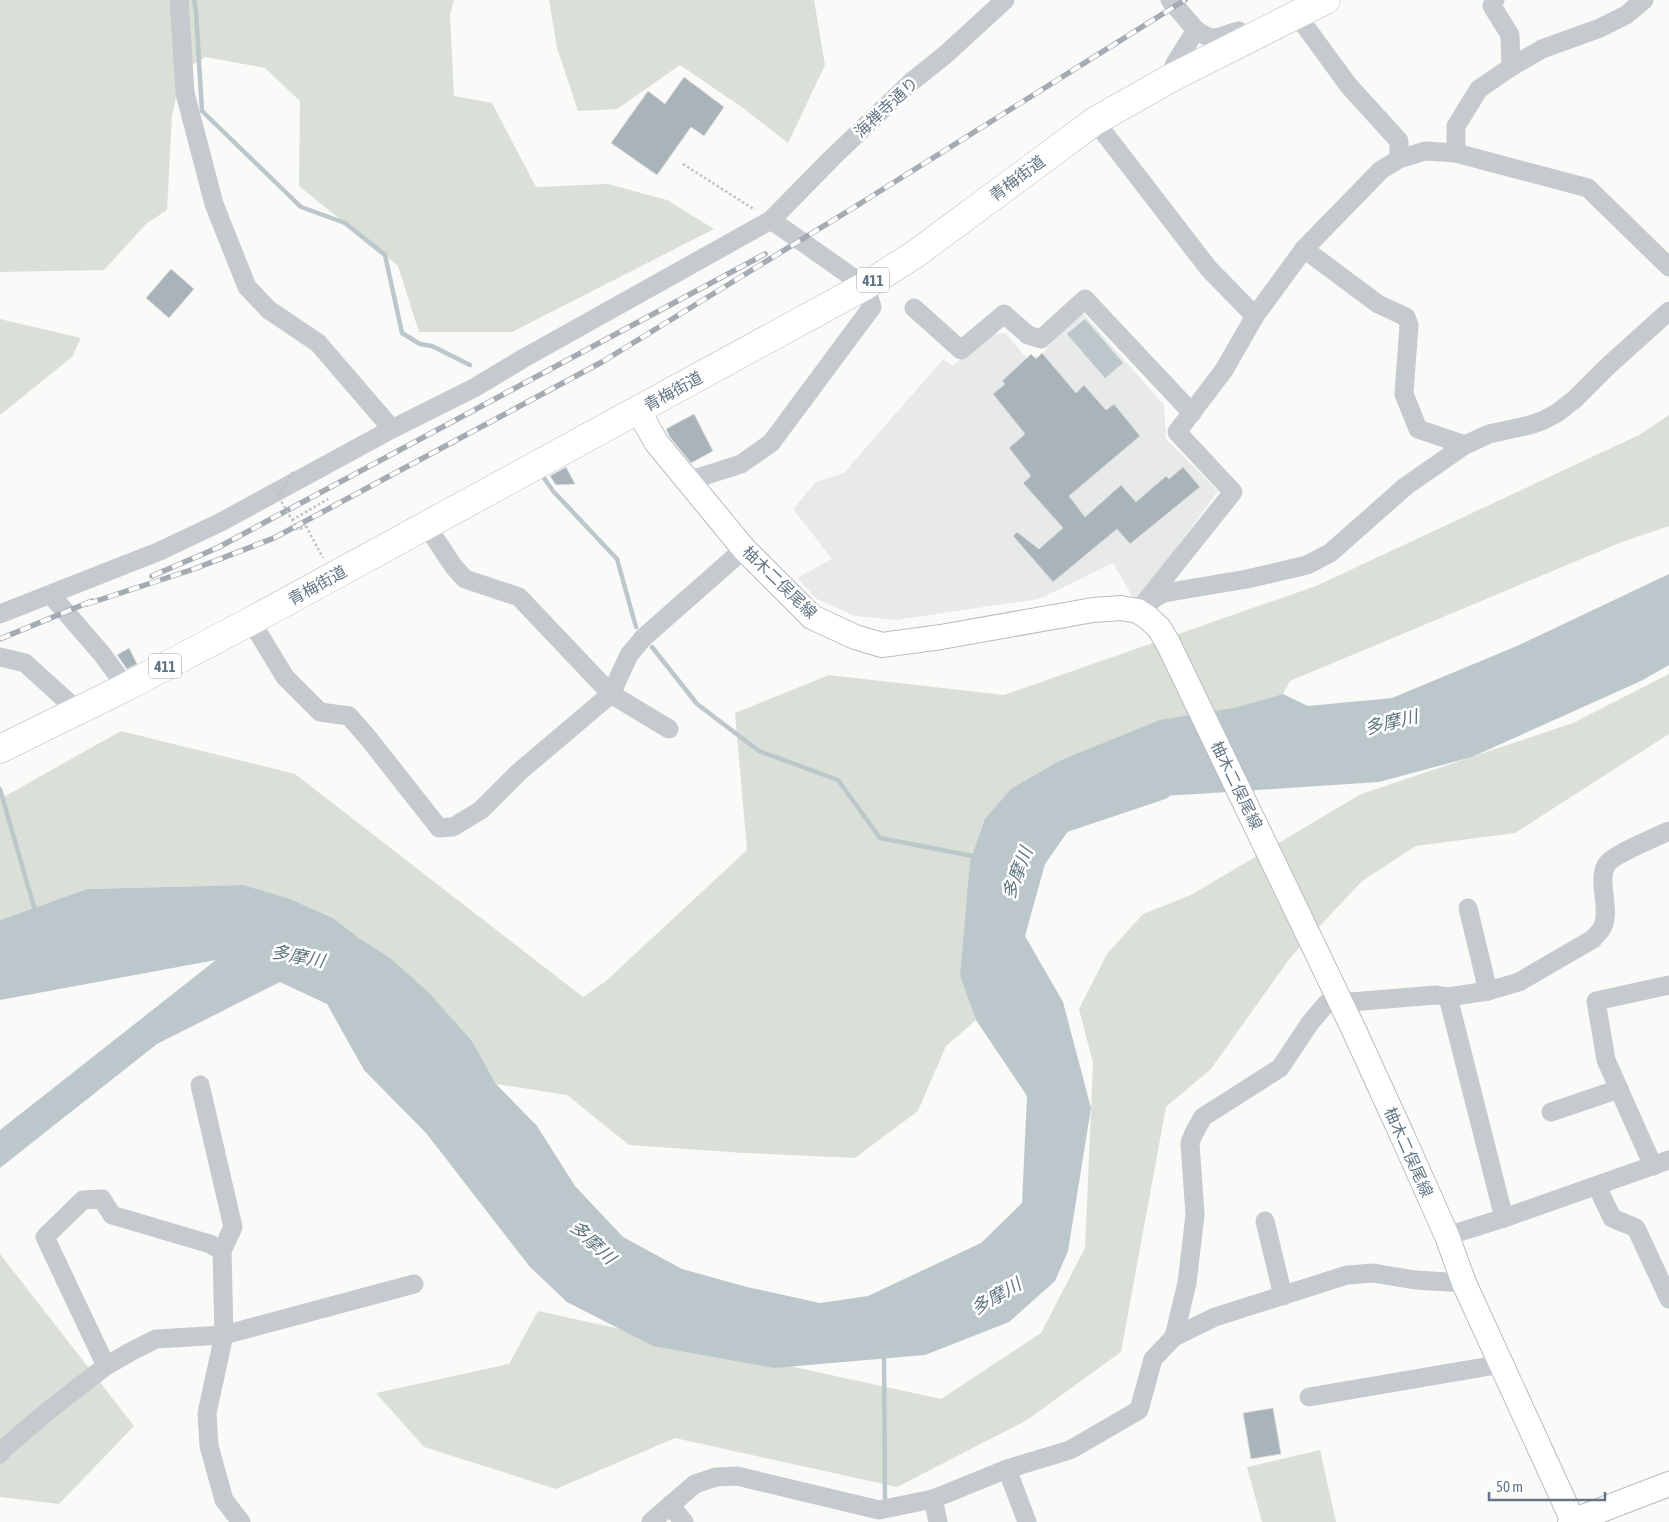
<svg xmlns="http://www.w3.org/2000/svg" width="1669" height="1522" viewBox="0 0 1669 1522" font-family="'Asap Condensed','Noto Sans JP',sans-serif">
	<rect width="100%" height="100%" fill="#fafaf8"/>
	<path fill="#e8e9e9" d="M1080,310l84,95 2,34 52,52 -82,112 -23,-40 -74,36 -143,21 -41,-4 -37,-16 -21,-22 35,-19 -39,-50 23,-27 28,-9 99,-114 10,7 36,-32 16,-1 21,24 14,-1z"/>
	<g fill="#dae0d7">
		<path d="M0,0h454l-4,14 4,82 38,7 44,84 72,-3 59,16 47,29 -202,103h-93l-21,-66 -99,-80 1,-85 -35,-33 -60,-11 -24,15 -9,44 -5,94 -21,14 -42,46 -104,2z"/>
		<path d="M549,0h265l11,65 -37,78 -45,-35 -63,-43 -63,44 -39,2 -21,-63z"/>
		<path d="M0,319l81,19 -9,19 -72,58z"/>
		<path d="M1669,415v111l-47,16 -332,139 -7,13 -224,67 -99,215 16,44 -30,26 -28,65 -63,47 -111,-5 -115,-8 -62,-50 -71,-11 -24,-43 -113,-103 -26,-20 -43,-19 -46,-14 -157,4 -87,31v-121l121,-68 174,43 288,223 23,-16 141,-131 -12,-137 94,-38 175,20 312,-109 323,-151z"/>
		<path d="M1669,674v60l-154,99 -99,13 -54,35 -72,77 -79,111 -45,38 -45,245 -94,68 -130,67 -222,-49 -119,51 -132,-42 -48,-54 133,-29 29,-53 403,88 100,-66 44,-85 8,-185 -14,-54 28,-55 36,-40 48,-19 170,-101 212,-71z"/>
		<path d="M0,1254l134,172 -75,78 -59,-7z"/>
		<path d="M1320,1450l16,72h-74l-15,-55z"/>
	</g>
	<g fill="#bcc7cc">
		<path d="M1085,319l38,44 -18,15 -38,-44z"/>
		<path d="M1669,574v91l-28,16 -169,76 -93,25 -182,12 -107,6 -45,64 -20,72 38,66 28,106 -23,143 -13,30 -46,41 -84,33 -151,13 -121,-22 -86,-44 -37,-35 -104,-134 -62,-63 -37,-66 -47,-22 -123,62 -157,124v-38l216,-170 -216,40v-80l87,-31 157,-4 46,14 43,19 26,20 31,20 38,34 44,49 24,43 41,42 38,60 48,51 59,32 65,18 73,16 48,-7 113,-53 41,-40 5,-107 -51,-76 -16,-44 10,-114 15,-43 26,-30 48,-28 101,-41 74,-12 49,-14 25,12 84,-8 125,-52z"/>
	</g>
	<g fill="none" stroke-linecap="round" stroke-linejoin="round">
		<g stroke="#bcc7cc" stroke-width="4.5">
			<path d="M194,0l2,12 6,99 99,96 44,16 40,32 17,78 18,11 12,2 38,19"/>
			<path d="M544,478l9,13 64,68 19,68"/>
			<path d="M652,647l45,57 62,47 79,29 42,58 98,19"/>
			<path d="M0,789l34,118 5,4"/>
			<path d="M884,1353l1,150"/>
		</g>
		<path stroke="#bcc7cc" stroke-width="28" d="M1044,825l116,-39"/>
	</g>
	<g fill="#a9b3ba" stroke="#dcdcda">
		<path d="M684,77l40,30 -20,29 -13,-9 -34,48 -46,-32 37,-52 17,13z"/>
		<path d="M171,269l23,20 -25,29 -23,-20z"/>
		<path d="M1042,353l34,40 8,-8 22,25 8,-6 26,32 -71,60 16,21 36,-32 15,17 30,-26 3,3 14,-12 17,20 -70,57 -13,-15 -64,53 -40,-46 4,-4 22,17 24,-21 -40,-45 8,-7 -22,-28 16,-14 -32,-40 12,-10 -3,-3 29,-27 5,5z"/>
		<path d="M694,414l19,37 -22,12 -21,-26 -4,-8z"/>
		<path d="M566,467l9,17 -19,1 -6,-9z"/>
		<path d="M129,648l8,16 -10,5 -10,-14z"/>
		<path d="M1273,1408l8,46 -30,5 -8,-46z"/>
	</g>
	<g fill="none" stroke-linecap="round" stroke-linejoin="round">
		<defs>
			<g id="major">
				<path d="M638,410l18,32 88,107 68,68 43,20 27,8 59,-8 152,-27 28,-2 17,3 9,6 12,11 9,15"/>
				<path d="M1402,1135l45,101 17,47 109,238"/>
				<path d="M1570,1522l99,-38"/>
			</g>
			<path id="highway" d="M0,749l126,-62 125,-66 614,-335 49,-31 181,-134 78,-44 153,-77"/>
		</defs>
		<use href="#major" stroke="#b8bdc2" stroke-width="26"/>
		<use href="#highway" stroke="#b8bcc0" stroke-width="29"/>
		<g stroke="#bfc2c5" stroke-width="2.5" stroke-dasharray="2.5 2.5" stroke-linecap="butt">
			<path d="M683,164l72,46"/>
			<path d="M292,520l36,-21"/>
			<path d="M306,526l17,32"/>
		</g>
		<g stroke="#c5cace" stroke-width="19">
			<path d="M179,0l6,93 29,111 33,83 22,23 49,33 74,86"/>
			<path d="M1170,0l26,30 -22,35 -1,12"/>
			<path d="M1297,15l52,71 50,55v18"/>
			<path d="M1196,30c20,14 21,6 43,1l10,8"/>
			<path d="M1511,67l31,-18 58,-21 26,-13 18,-15"/>
			<path d="M1095,121l114,148 46,47"/>
			<path d="M1456,153v-27l23,-37 32,-22 -1,-32 -18,-29 3,-6"/>
			<path d="M1304,249l74,55 28,13 3,8 -5,69 14,35 47,16"/>
			<path d="M914,308l47,42 43,-36 24,21 13,4 44,-40 107,114"/>
			<path d="M688,481l53,-17 30,-21 101,-136 -7,-21 -94,-66"/>
			<path d="M426,525l28,42 11,12 54,18 92,97 58,35"/>
			<path d="M51,595l51,59 24,33"/>
			<path d="M1148,603l10,-7 6,-3 83,-14 60,-14 23,-12 76,-67 59,-41 24,-11 41,-9 14,-5 13,-7 18,-14 33,-33 61,-55"/>
			<path d="M1138,611l95,-119 -56,-60 47,-62 31,-54 49,-67 77,-79 18,-11 26,-8 31,2 132,35 81,79"/>
			<path d="M0,614l160,-63 61,-29 171,-93 82,-41 50,-30 247,-138 61,-62 78,-75 35,-28 60,-55"/>
			<path d="M251,621l34,56 35,35 29,4 20,23 70,89 14,-1 28,-17 38,-38 92,-78 18,-39 14,-17 101,-89"/>
			<path d="M0,657l25,6 53,48"/>
			<path d="M1468,908l20,83"/>
			<path d="M1448,997l56,221"/>
			<path d="M200,1085l33,142 -11,24"/>
			<path d="M1551,1112l68,-23"/>
			<path d="M1653,1166l-47,-106 -10,-59 73,-16"/>
			<path d="M1597,1186l15,32 24,10 33,71"/>
			<path d="M1265,1221l18,75"/>
			<path d="M1447,1236l57,-18 165,-58"/>
			<path d="M1174,1337l13,-54 8,-68 -5,-72 4,-10 9,-16 77,-49 30,-45 16,-19 110,-9 12,2 40,-6 31,-9 74,-43c3,-4 8,-8 10,-13 8,-18 -7,-46 4,-62 7,-10 49,-27 62,-33"/>
			<path d="M1309,1397l193,-33"/>
			<path d="M0,1454l2,-4 47,-40 57,-44 26,-15 24,-12 68,-4 -2,-84 -12,-7 -98,-29 -10,-16 -19,1 -38,37 61,129"/>
			<path d="M1007,1469l20,53"/>
			<path d="M933,1499l5,23"/>
			<path d="M670,1505l14,17"/>
			<path d="M241,1522l-17,-22 -15,-54 -2,-33 17,-78 190,-51"/>
			<path d="M651,1522l44,-38 21,-7 21,-1 142,34 54,-11 74,-30 63,-19 69,-40 14,-51 21,-22 41,-20 132,-42 26,-2 42,7 49,3"/>
		</g>
		<use href="#major" stroke="#fff" stroke-width="24"/>
		<use href="#highway" stroke="#fff" stroke-width="28"/>
		<defs>
			<g id="rail">
				<path d="M152,576l65,-28 548,-294"/>
				<path d="M87,604l107,-35 80,-31 328,-176 251,-154 332,-208"/>
				<path d="M0,639l92,-38"/>
			</g>
		</defs>
		<use href="#rail" stroke="#a4abb2" stroke-width="5.5"/>
		<use href="#rail" stroke="#fff" stroke-width="4" stroke-dasharray="11" stroke-linecap="butt"/>
		<defs>
			<path id="major-bridge" d="M1168,643l185,385 49,107"/>
		</defs>
		<use href="#major-bridge" stroke="#b8bdc2" stroke-width="26" stroke-linecap="butt"/>
		<path stroke="#bfc2c5" stroke-width="2.5" stroke-dasharray="2.5 2.5" stroke-linecap="butt" d="M293,472l-15,24 20,34 8,-4"/>
		<use href="#major-bridge" stroke="#fff" stroke-width="24"/>
	</g>
	<g text-anchor="middle" dominant-baseline="central" stroke-width="5" stroke-linejoin="round" paint-order="stroke">
		<g fill="#fff" stroke="#929eaa" stroke-width="1">
			<rect x="857" y="267.5" width="32" height="25" rx="4"/>
			<rect x="149" y="653.5" width="32" height="25" rx="4"/>
		</g>
		<g font-size="15" font-weight="bold" fill="#637585">
			<text x="873" y="280">411</text>
			<text x="165" y="666">411</text>
		</g>
		<g font-size="16" fill="#637585" stroke="#fff">
			<text transform="translate(886 107) rotate(-43)">海禅寺通り</text>
			<text transform="translate(1017 178) rotate(-37)">青梅街道</text>
			<text transform="translate(673 391) rotate(-29)">青梅街道</text>
			<text transform="translate(780 582) rotate(44)">柚木二俣尾線</text>
			<text transform="translate(317 585) rotate(-29)">青梅街道</text>
			<text transform="translate(1237 785) rotate(64)">柚木二俣尾線</text>
			<text transform="translate(1409 1152) rotate(66)">柚木二俣尾線</text>
		</g>
		<g font-size="18" font-style="italic" fill="#5e747e" stroke="#fff">
			<text transform="translate(1391 722) rotate(-13)">多摩川</text>
			<text transform="translate(1017 873) rotate(-69)">多摩川</text>
			<text transform="translate(298 956) rotate(11)">多摩川</text>
			<text transform="translate(593 1242) rotate(43)">多摩川</text>
			<text transform="translate(996 1296) rotate(-30)">多摩川</text>
		</g>
	</g>
	<path d="M1489 1492v8h116v-8" fill="none" stroke="#637585" stroke-width="2.5"/>
	<text x="1496" y="1492" font-size="15" fill="#637585" stroke="#ffffff" stroke-width="4" paint-order="stroke">50 m</text>
</svg>
